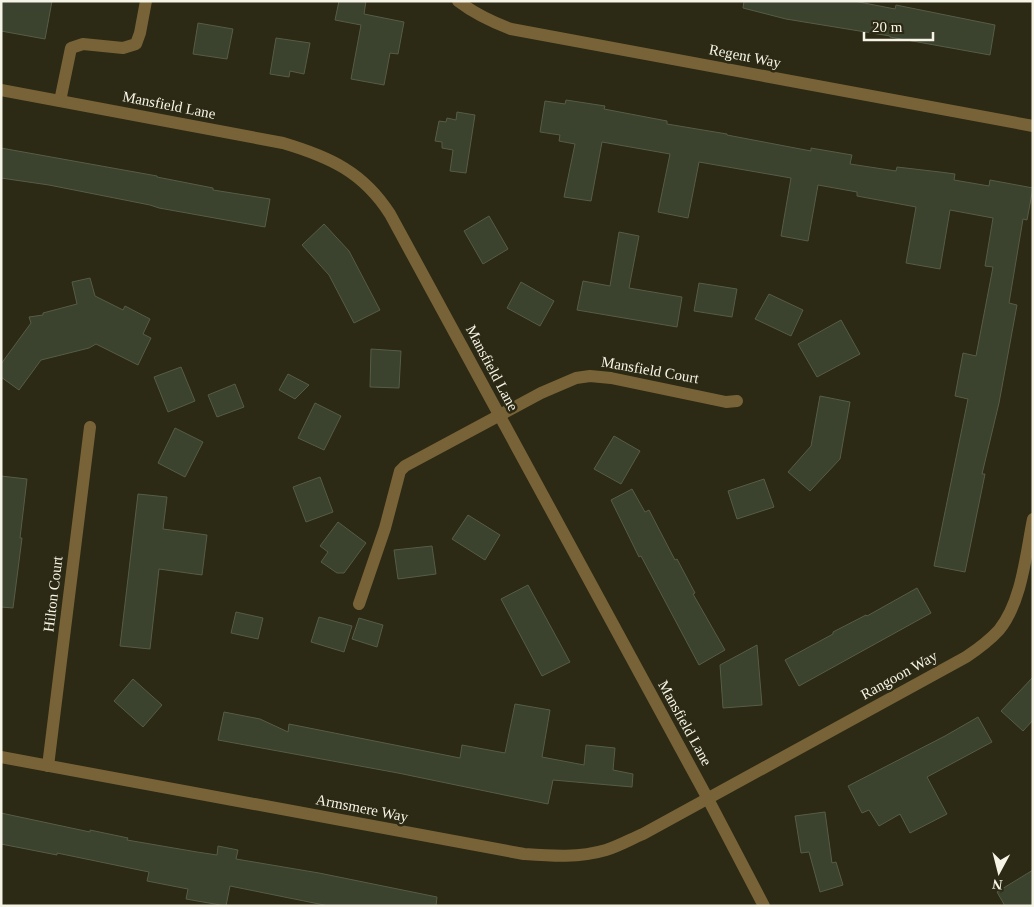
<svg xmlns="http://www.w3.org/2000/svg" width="1034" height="907" viewBox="0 0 1034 907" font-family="'Times New Roman',serif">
	<rect width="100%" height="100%" fill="#2c2914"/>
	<g fill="#3b422d" stroke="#565d47">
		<path d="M1,1h51l-7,38 -44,-8z"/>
		<path d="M339,1h27l-2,13 40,8 -6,32 -8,-1 -6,32 -33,-6 10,-54 -26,-5z"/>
		<path d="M744,1h110l41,8 1,-4 99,20 -5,30 -100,-18v-1l-104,-17 -43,-11z"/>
		<path d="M198,23l35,6 -6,30 -34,-5z"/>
		<path d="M276,38l34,5 -6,31 -14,-3 -1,6 -19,-3z"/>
		<path d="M566,100l39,6 -1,3 63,12v3l60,10v1l84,16v-3l41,7 -2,9 46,7 1,-4 43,5 15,2 -1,6 35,6 1,-6 43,8 -6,32 -4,-1 -14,84 8,2 -18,98 -17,71h3l-20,98 -31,-6 34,-167 -13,-3 8,-43 13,3 17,-89 -8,-1 8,-48 -43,-8 -10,59 -34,-6 10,-56 -59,-11v-4l-39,-7 -10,56 -27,-5 10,-58 -92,-16 -11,56 -30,-6 12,-58 -68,-12 -11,59 -27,-4 11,-53 -16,-3 1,-6 -20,-3 5,-31 20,3z"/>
		<path d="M457,112l18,3 -9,58 -16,-2 3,-21 -11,-2v-6l-7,-1 4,-20 7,1 1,-4 9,2z"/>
		<path d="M1,148l156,28v1l56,11v2l57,9 -5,28 -106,-19 -9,-3 -101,-20 -48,-7z"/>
		<path d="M489,216l19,33 -25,15 -19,-33z"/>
		<path d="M324,224l25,27 31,59 -26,13 -25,-48 -27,-30z"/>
		<path d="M619,232l20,4 -10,52 53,9 -5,30 -100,-17 6,-29 27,5z"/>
		<path d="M90,278l5,18 28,14 2,-4 25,13 -7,15 8,4 -13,27 -42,-21 -7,4 -48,12 -22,30 -18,-13v-13l30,-41 -2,-6 14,-2v-2l34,-9 -5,-22z"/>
		<path d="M521,282l33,19 -14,25 -33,-18z"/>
		<path d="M699,283l38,6 -5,28 -38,-6z"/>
		<path d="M769,294l34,16 -12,26 -36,-17z"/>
		<path d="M841,320l19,34 -43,23 -19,-33z"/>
		<path d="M371,349l30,2 -2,37 -29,-1z"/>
		<path d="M181,367l14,34 -27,11 -14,-35z"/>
		<path d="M288,374l21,11 -14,14 -16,-9z"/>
		<path d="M235,384l9,23 -27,10 -9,-22z"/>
		<path d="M820,396l30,6 -10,57 -30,32 -22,-19 23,-26z"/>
		<path d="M315,403l26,13 -17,34 -26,-12z"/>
		<path d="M175,428l28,14 -18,35 -27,-14z"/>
		<path d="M614,436l26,15 -19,33 -27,-15z"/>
		<path d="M1,476l26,3 -7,59h2l-9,70 -12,-1z"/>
		<path d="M320,477l13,35 -27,10 -13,-35z"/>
		<path d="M764,479l10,28 -37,12 -9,-28z"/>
		<path d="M632,489l13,23 4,-2 26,50 2,-1 18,34 -2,1 32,56 -26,15 -58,-109 -2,1 -28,-57z"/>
		<path d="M138,494l29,3 -4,32 44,6 -5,40 -43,-6 -9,80 -30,-3z"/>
		<path d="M468,515l32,20 -15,25 -33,-21z"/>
		<path d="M338,522l28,21 -22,30h-7l-16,-11 7,-10 -8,-6z"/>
		<path d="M432,546l4,28 -38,5 -4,-29z"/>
		<path d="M528,585l42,77 -28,14 -41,-77z"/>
		<path d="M917,588l14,25 -132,73 -14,-26 48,-26v-2l33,-17 1,1z"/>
		<path d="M236,612l27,6 -5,21 -27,-6z"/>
		<path d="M319,617l33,9 -8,26 -33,-10z"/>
		<path d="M359,618l24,7 -6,22 -25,-8z"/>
		<path d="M757,645l5,60 -39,3 -3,-43z"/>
		<path d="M1033,677v43l-10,11 -22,-20z"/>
		<path d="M133,679l29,26 -19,22 -29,-26z"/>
		<path d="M515,704l35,6 -8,47 42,8 2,-20 29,3 -2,22 20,4 -1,13 -79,-7 -5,24 -150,-31 -180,-33 6,-28 36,7 28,13 1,-8 171,34 2,-13 43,8z"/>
		<path d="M978,717l14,25 -65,35 20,37 -37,19 -10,-19 -21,12 -10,-16 -7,3 -14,-27 97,-50z"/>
		<path d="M825,812l7,51 4,-1 7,23 -23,7 -11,-40 -8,1 -6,-37z"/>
		<path d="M1,813l89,19v-2l38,8 -1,2 70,12 20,3 1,-9 20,4 -2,9 83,14 118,24 -1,9h-107l-99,-20 -4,20 -40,-7 2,-10 -41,-8 2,-9 -92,-19v2l-56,-11z"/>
		<path d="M1033,870v36h-28l-8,-14z"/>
	</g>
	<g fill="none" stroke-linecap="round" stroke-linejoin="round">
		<g stroke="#786338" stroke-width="12">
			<path d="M458,1c17,13 34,21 53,28l522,97"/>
			<path d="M1,90l282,53c47,14 80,29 107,71l318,585 56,107"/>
			<path d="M60,101l11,-53 12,-4 40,4 13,-4 4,-11 6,-32"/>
			<path d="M359,604l26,-76 15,-57 5,-5 136,-73 35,-15 14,-2 21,2 115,24 11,-1"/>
			<path d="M1,757l523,97c28,2 55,4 82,-4 13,-4 25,-11 37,-16l323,-177c12,-8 23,-16 33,-27 23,-28 27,-77 34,-111"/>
			<path d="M48,766l42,-339"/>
		</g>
	</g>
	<g text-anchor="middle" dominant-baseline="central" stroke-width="5" stroke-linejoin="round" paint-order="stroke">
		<g font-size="15" fill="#f5f4e6" stroke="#2c2914">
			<text transform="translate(745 56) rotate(11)">Regent Way</text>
			<text transform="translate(169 105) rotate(11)">Mansfield Lane</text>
			<text transform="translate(492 368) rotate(62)">Mansfield Lane</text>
			<text transform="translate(650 370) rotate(10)">Mansfield Court</text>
			<text transform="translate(53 594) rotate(-83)">Hilton Court</text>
			<text transform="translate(899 675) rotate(-29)">Rangoon Way</text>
			<text transform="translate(685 723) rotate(61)">Mansfield Lane</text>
			<text transform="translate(362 808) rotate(11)">Armsmere Way</text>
		</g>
	</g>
	<rect width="1034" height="907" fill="none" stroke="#f5f4e6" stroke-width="5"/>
	<g transform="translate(999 872) rotate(187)" stroke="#2c2914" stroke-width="4" paint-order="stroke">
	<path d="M0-4L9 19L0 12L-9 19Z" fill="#f5f4e6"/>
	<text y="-8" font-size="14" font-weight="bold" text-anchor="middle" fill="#f5f4e6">N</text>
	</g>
	<path d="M864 32v8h69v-8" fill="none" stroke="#f5f4e6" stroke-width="2.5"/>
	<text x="872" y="32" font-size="15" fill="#f5f4e6" stroke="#2c2914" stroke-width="4" paint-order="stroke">20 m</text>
</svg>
